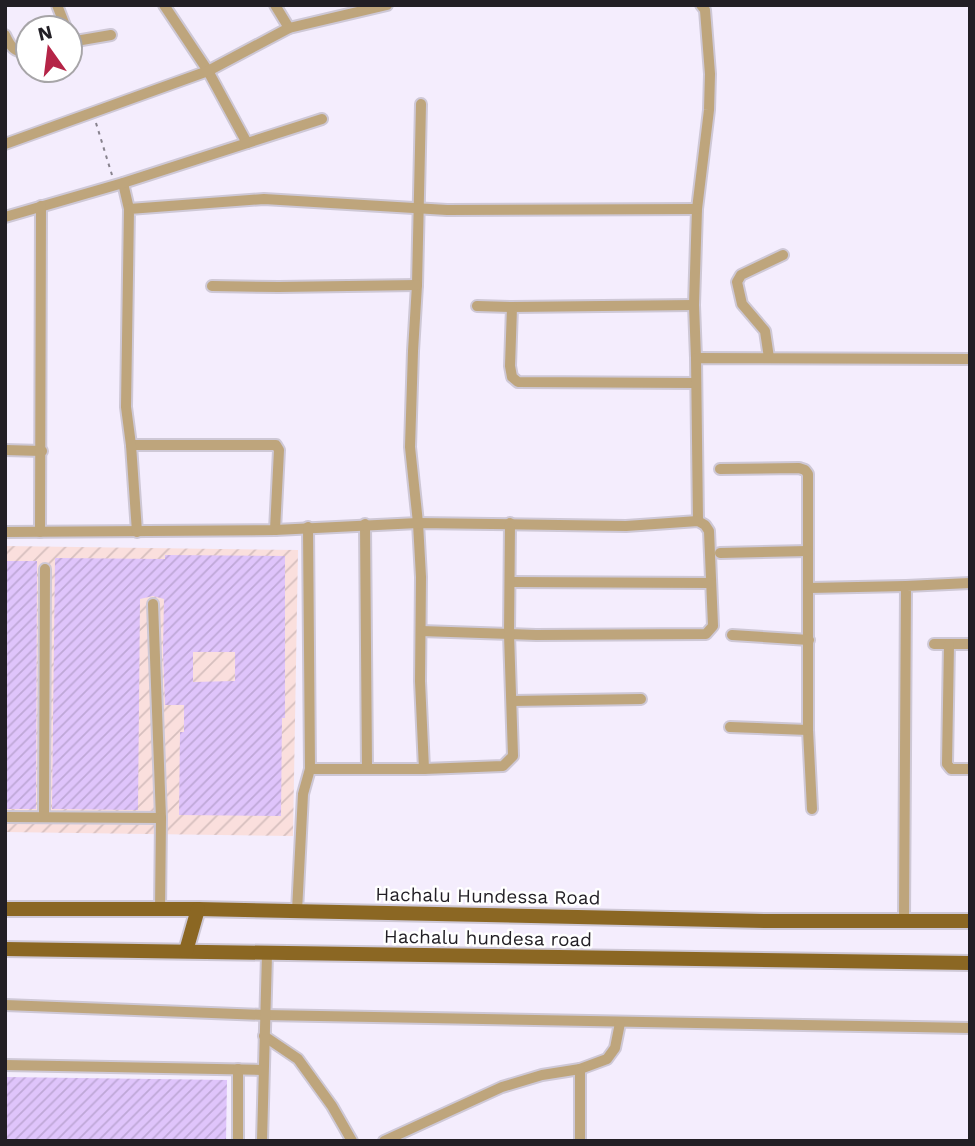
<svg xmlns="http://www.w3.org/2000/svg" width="975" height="1146" viewBox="0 0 975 1146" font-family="'Work Sans',sans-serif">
	<defs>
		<pattern id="industrial-furrows" width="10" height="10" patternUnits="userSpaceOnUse" patternTransform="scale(1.75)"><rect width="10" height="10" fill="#fadfdd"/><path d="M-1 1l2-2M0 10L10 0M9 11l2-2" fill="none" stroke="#d6bfbe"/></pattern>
		<pattern id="building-hatch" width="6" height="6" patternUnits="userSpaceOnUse" patternTransform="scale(1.75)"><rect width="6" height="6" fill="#dfc4fb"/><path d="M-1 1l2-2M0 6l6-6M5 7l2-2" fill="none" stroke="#bfa8d7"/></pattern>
	</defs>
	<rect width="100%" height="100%" fill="#f4edfd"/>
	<path fill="url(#industrial-furrows)" d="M5,546l293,4 -5,286 -288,-4z"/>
	<g fill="url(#building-hatch)" fill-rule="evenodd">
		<path d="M165,555l120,1v162h-3l-1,98 -102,-1 1,-83h4v-27h-19l-2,-55 1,-51 -11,-3 -13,3 -2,211 -86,-1 3,-251 110,1zM193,652h42v29l-42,1z"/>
		<path d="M5,561h32l-1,248h-31z"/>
		<path d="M5,1077l222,3 -1,61h-221z"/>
	</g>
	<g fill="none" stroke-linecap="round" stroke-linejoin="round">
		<defs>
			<g id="minor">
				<path d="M57,5l9,23"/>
				<path d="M164,5l44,66 39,72"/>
				<path d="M275,5l14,23"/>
				<path d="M5,35c5,11 10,19 23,16"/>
				<path d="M70,42l41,-7"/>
				<path d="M421,104l-4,181 -4,66 -3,96 8,76 3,54 -1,104 4,88"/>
				<path d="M5,144l203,-73 81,-43 98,-23"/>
				<path d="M123,183l6,26"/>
				<path d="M5,217l118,-34 199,-64"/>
				<path d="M212,286l67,1 138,-2"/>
				<path d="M694,305l-182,2 -2,59 2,11 6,5 177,1"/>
				<path d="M477,306l35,1"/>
				<path d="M696,358l-2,-53 3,-96 12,-99 1,-36 -5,-64 -4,-5"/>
				<path d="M769,358l-4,-27 -23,-27 -5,-22 4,-7 42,-20"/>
				<path d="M131,445h145l3,5 -4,80"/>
				<path d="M5,450l37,1"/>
				<path d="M720,469l79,-1 6,2 3,4v256l4,79"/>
				<path d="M698,521l-2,-163 274,1"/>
				<path d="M365,524l2,244"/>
				<path d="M5,532l270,-2 143,-7 208,3 72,-5 7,4 4,6 4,95 -7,8 -170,1 -115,-4"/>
				<path d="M40,532l1,-326"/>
				<path d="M137,532l-6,-87 -5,-38 3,-198 135,-10 183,11 250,-1"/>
				<path d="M720,553l88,-2"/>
				<path d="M511,582l200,1"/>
				<path d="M809,588l97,-2"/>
				<path d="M732,635l77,5"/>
				<path d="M934,644h36"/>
				<path d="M949,644l-2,120 4,5h19"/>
				<path d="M512,701l129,-2"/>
				<path d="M730,727l78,3"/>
				<path d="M310,769h114l79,-3 10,-10 -4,-122 1,-111"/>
				<path d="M5,817l156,1 -8,-214"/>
				<path d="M44,817l1,-248"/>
				<path d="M160,910l1,-92"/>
				<path d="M297,911l6,-117 7,-25 -2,-242"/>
				<path d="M904,921l2,-335 64,-3"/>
				<path d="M5,1005l260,10 705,13"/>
				<path d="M264,1036l34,23 34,47 20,35"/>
				<path d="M5,1065l258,5"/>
				<path d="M238,1141v-72"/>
				<path d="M262,1141l5,-187"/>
				<path d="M384,1141l118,-54 40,-12 38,-6 27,-10 8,-11 5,-25"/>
				<path d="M580,1141v-72"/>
			</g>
			<g id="major">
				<path d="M5,909h193l567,12h205"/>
				<path d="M5,949l965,14"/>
				<path d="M186,951l12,-42"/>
			</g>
		</defs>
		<use href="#minor" stroke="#cec8d6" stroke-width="14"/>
		<use href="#major" stroke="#cec8d6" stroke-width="18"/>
		<path stroke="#88838e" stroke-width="2" stroke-dasharray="3.5 5" stroke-linecap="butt" d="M96,123l16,52"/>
		<use href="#minor" stroke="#bea57c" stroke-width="10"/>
		<use href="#major" stroke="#8b6723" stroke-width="14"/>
	</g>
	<g text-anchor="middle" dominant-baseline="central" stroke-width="5" stroke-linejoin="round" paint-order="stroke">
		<g font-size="19" fill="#221f25" stroke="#fff">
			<text transform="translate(488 896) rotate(1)">Hachalu Hundessa Road</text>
			<text transform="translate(488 938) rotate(1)">Hachalu hundesa road</text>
		</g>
	</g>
	<rect width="975" height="1146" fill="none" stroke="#221f25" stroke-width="14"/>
	<g transform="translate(49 49) rotate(346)"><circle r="33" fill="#ffffff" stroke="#a7a5a8" stroke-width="2"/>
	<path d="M0-5L12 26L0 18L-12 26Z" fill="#b52447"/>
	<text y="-10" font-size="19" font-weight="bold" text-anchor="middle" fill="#221f25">N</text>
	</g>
</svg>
